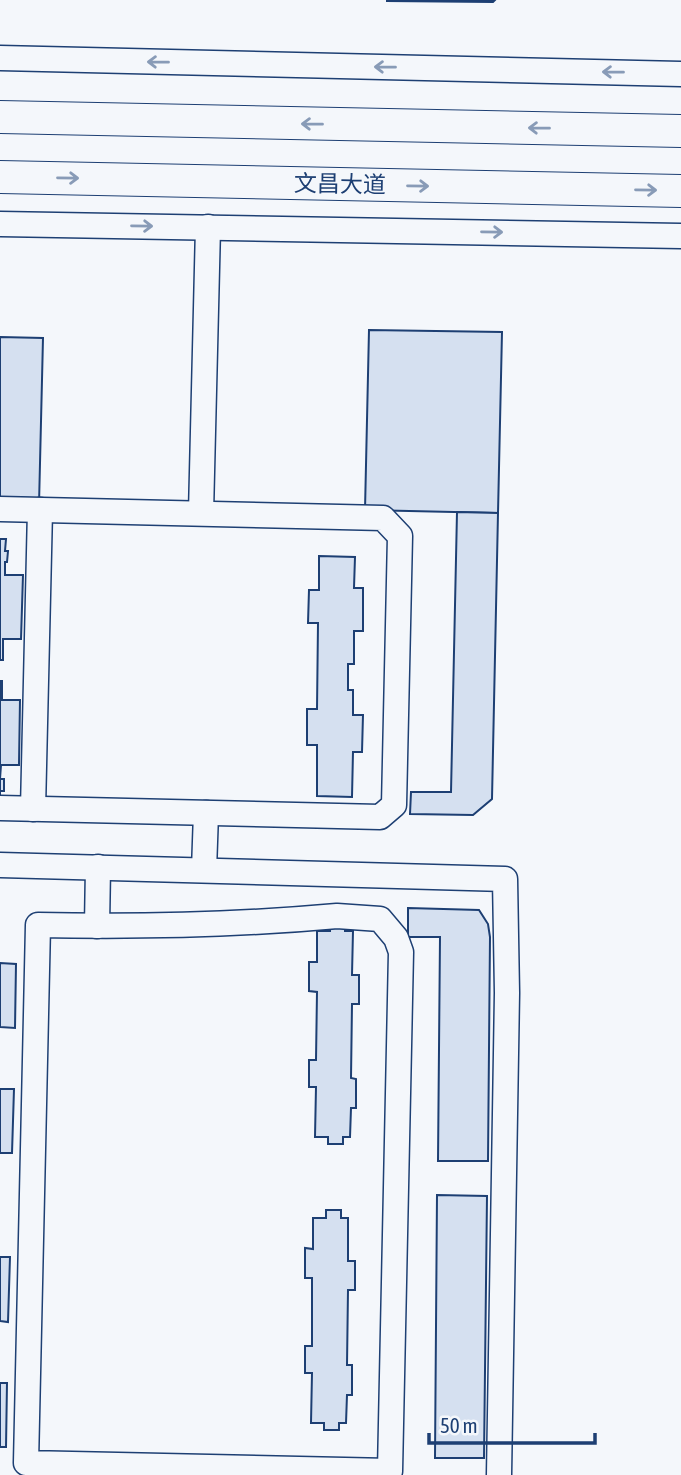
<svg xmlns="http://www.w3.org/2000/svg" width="681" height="1475" viewBox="0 0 681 1475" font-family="'Asap Condensed','Noto Sans SC',sans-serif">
	<rect width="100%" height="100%" fill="#f4f7fb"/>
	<g fill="#d5e0f0" stroke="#1d3f73" stroke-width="2">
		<path d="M387,0h108l-2,2 -106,-1z"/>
		<path d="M369,330l133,2 -4,181 -133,-3z"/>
		<path d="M0,337l43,1 -4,167 -39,-1z"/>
		<path d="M457,512l41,1 -6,286 -19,16 -63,-1 1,-22h40z"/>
		<path d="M0,539h6l-1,12h3l-1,11h-2v13h18l-2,64h-18v21h-3z"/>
		<path d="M319,556l36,1 -1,31h9v43h-9v33h-6v26h5v25h10l-1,37h-9l-1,45 -35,-1v-51h-10v-36h10l1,-86h-10l1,-33h10z"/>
		<path d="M0,681h2v19h18l-1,65h-18l-1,14h4v12h-4v7z"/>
		<path d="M408,908l71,2 9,14 2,13 -2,224h-50l2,-224h-32z"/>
		<path d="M330,926h15v5h8l-1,44h7v29h-7l-1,74 5,1v29h-5l-1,29h-7v7h-15v-7h-13l1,-50h-7v-27h7l1,-68 -8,-1v-29h8v-31h13z"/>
		<path d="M0,963l16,1 -1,64 -15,-1z"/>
		<path d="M0,1089h14l-2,64h-12z"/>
		<path d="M437,1195l50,1 -3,262h-49z"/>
		<path d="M326,1210h15v8h7v43h7v29h-7l-1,75h5v30h-5l-1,28h-7v7h-15v-7h-13l1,-50h-7v-27h7v-68h-7v-30l8,1v-31h13z"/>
		<path d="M0,1257h10l-2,65 -8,-1z"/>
		<path d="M0,1383h7l-1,64h-6z"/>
	</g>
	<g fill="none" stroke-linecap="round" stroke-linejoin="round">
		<defs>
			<g id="minor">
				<path d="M0,58l681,16"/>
				<path d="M0,224l681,12"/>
				<path d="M0,509l383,9 17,18 -6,269 -14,12 -380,-9"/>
				<path d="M201,513l7,-286"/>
				<path d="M33,809l7,-299"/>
				<path d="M0,865l505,14 2,114 -8,482"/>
				<path d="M204,870l2,-57"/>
				<path d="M337,916l43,3 16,19 5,14 -11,519 -364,-8 12,-538c99,2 200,0 299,-9z"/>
				<path d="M97,926l1,-59"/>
			</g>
			<g id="major">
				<path d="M0,117l681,14"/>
				<path d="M0,177l681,14"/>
			</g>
		</defs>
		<use href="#minor" stroke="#1d3f73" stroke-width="27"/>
		<use href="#major" stroke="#1d3f73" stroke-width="34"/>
		<use href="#minor" stroke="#f4f7fb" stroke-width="24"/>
		<use href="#major" stroke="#f4f7fb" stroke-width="32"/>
	</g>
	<defs><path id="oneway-shaft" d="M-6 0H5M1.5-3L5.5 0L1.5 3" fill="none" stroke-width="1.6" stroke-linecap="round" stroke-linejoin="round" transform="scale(1.75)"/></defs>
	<g stroke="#889bb7">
		<use href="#oneway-shaft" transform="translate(158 62) rotate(-179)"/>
		<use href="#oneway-shaft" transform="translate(385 67) rotate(-179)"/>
		<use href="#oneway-shaft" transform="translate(613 72) rotate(-179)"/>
		<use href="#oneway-shaft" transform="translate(312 124) rotate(-179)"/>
		<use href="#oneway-shaft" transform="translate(539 128) rotate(-179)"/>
		<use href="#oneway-shaft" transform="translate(68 178) rotate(1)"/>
		<use href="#oneway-shaft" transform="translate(418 186) rotate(1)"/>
		<use href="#oneway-shaft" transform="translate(646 190) rotate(1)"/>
		<use href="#oneway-shaft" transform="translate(142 226) rotate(1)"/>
		<use href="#oneway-shaft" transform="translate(492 232) rotate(1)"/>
	</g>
	<g text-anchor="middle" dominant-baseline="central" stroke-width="5" stroke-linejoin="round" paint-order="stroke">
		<g font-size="23" fill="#1d3f73" stroke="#f4f7fb">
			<text transform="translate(340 184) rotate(1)">文昌大道</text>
		</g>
	</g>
	<path d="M429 1433v10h166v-10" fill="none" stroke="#1d3f73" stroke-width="3.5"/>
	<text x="440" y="1433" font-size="21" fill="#1d3f73" stroke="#f4f7fb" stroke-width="5" paint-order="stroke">50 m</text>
</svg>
